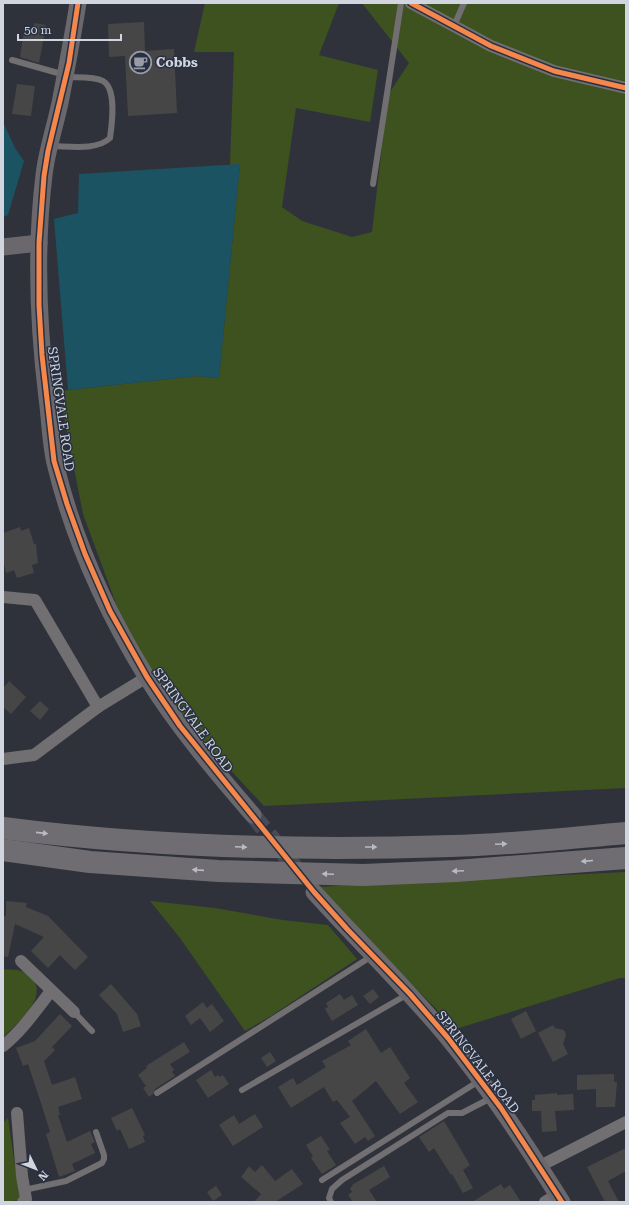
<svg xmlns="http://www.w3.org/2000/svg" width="629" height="1205" viewBox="0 0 629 1205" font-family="'Roboto Serif',serif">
	<rect width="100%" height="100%" fill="#2f323b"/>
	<g fill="#3e521f">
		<path d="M205,3h134l-20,52 59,15 -8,52 -74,-14 -14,99 20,14 50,16 20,-5 16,-137 21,-32 -47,-60h264v785l-362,18 -69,-74 -41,-53 -33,-62 -38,-103 -24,-123 138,-15 22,2 21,-214 -10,1 4,-113h-40z"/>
		<path d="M626,872v106h-6l-164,51 -140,-142z"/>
		<path d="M150,901l65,7 68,12 45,5 29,34 -86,57 -26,15 -65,-93z"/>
		<path d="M3,969c6,1 13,0 19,2 4,2 9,6 12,10 12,19 -18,44 -31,56z"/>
		<path d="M8,1118l12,82 -17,2v-79z"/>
	</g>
	<g fill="#1b5362">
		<path d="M3,122l12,26 9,13 -16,54 -5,2z"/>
		<path d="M240,164l-21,214 -22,-2 -129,14 -14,-171 24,-6 1,-39z"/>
	</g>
	<g fill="#474647">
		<path d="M144,22l1,29 29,-2 3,64 -49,3 -3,-60 -16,1 -1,-33z"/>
		<path d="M34,23l12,2 -7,38 -19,-6 4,-27 9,1z"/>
		<path d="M17,84l18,2 -4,30 -19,-2z"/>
		<path d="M20,527l1,4 8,-3 5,16h2l2,19 -6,2 2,8 -17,5 -3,-8 -8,3 -3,-14v-26z"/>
		<path d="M9,681l17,16 -15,17 -8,-7v-19z"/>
		<path d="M40,701l9,8 -9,11 -10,-9z"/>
		<path d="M6,901l21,2 -1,4 22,9 40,41 -13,13 -15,-15 -12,13 -17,-17 13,-14 -29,-13 -7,33 -5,-1v-40h3z"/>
		<path d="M111,984l26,30 4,12 -18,6 -6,-18 -18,-19z"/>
		<path d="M373,989l6,8 -9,7 -7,-8z"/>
		<path d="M340,994l4,6 8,-5 6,10 -26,16 -7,-12 3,-2 -2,-4z"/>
		<path d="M203,1002l4,6 5,-4 12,17 -14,11 -10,-14 -9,7 -6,-9z"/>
		<path d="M526,1011l10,20 -15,8 -10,-20z"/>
		<path d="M60,1014l12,12 -20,21 3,3 -11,11 8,24 23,-8 7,22 -24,8 2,8h-2l9,27 23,-11 5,11 -4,2 4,9 -23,11 3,7 -16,6 -13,-43 4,-2 -9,-29 -13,-39 -5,2 -7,-18 19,-7z"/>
		<path d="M553,1025l2,3 9,2 2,5 -3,9 5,10 -15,8 -15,-29z"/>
		<path d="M366,1029l15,24 9,-6 20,31 -6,5 14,19 -18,12 -24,-33 -24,20 23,35 -7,5 -3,-4 -10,7 -15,-21 10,-6 -13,-17 -4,2 -9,-15 -33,21 -13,-21 15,-9 4,7 29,-18 -4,-6 29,-16 -3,-4z"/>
		<path d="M184,1042l6,10 -20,12 4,6 -2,2 3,4 -20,13 -2,5 -4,3 -6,-9 3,-2 -8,-11 9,-7 -1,-2z"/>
		<path d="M270,1052l6,9 -9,6 -6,-9z"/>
		<path d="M211,1070l4,7 3,-2 2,2 3,-2 6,9 -21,14 -12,-18z"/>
		<path d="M614,1074v8h3l-2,25h-19v-18l-19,1v-15z"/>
		<path d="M557,1093v2l16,-1 1,16 -19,1 2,20 -15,1 -1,-21h-9v-11h3v-5z"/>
		<path d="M132,1108l13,27 -2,1 2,6 -16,7 -9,-20 -3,2 -6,-13z"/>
		<path d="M255,1114l8,13 -30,19 -14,-21 15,-10 5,9z"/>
		<path d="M444,1121l26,44 -7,5 10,18 -10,5 -11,-19 -1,1 -17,-27 -5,4 -10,-15z"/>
		<path d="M321,1136l9,14 -3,1 9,14 -14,9 -11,-16 2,-2 -7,-11z"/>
		<path d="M626,1148v23l-18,10 11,21h-14l-18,-35z"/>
		<path d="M262,1165l13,16 17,-12 11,15 -28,18h-21l7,-8 -20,-17 8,-11 6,6z"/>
		<path d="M384,1166l6,11 -21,13 8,12h-24l-5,-7 4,-3 -2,-4 3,-2 -1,-1z"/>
		<path d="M501,1184l3,5 6,-4 11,17h-49z"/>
		<path d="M216,1186l6,9 -9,6 -6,-9z"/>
	</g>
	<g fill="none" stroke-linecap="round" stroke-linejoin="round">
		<path stroke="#474a54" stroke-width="17" stroke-dasharray="17 8" stroke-linecap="butt" d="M253,815l51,64"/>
		<g stroke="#716f71" stroke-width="6">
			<path d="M454,26l10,-23"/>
			<path d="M12,60l53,15"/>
			<path d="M51,146c17,0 46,5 59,-8 2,-14 7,-49 -7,-57 -10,-5 -27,-3 -38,-4"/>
			<path d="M373,184l28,-181"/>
			<path d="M74,1012l18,19"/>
			<path d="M242,1090l166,-96"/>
			<path d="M157,1093l215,-137"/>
			<path d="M322,1180l157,-99"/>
			<path d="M24,1190l42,-9 36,-18 2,-4v-4l-8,-23"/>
			<path d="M331,1202l-2,-4 3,-9 10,-9 106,-67h14l29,-15"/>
		</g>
		<g stroke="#716f71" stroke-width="12">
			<path d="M411,3l80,43 63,25 72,17"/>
			<path d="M3,597l32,3 63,107"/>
			<path d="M3,759l31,-4 64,-48 49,-30"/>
			<path d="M21,961l53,51"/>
			<path d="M3,1046c19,-15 33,-36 48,-55"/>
			<path d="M17,1113l5,63 4,23 -3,3"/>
			<path d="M540,1166l86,-44"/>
			<path d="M545,1202l12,-7"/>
		</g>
		<g stroke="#6a686c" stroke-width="17">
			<path d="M78,3c-5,32 -11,63 -17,95 -5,26 -14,51 -17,77 -9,74 -6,149 3,223 3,21 3,44 8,65 18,75 51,148 91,213 31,50 69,95 107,139"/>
			<path d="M3,247l36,-4"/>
			<path d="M314,892c44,49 92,95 134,146 42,51 78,107 114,164"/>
		</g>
		<g stroke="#6f6d71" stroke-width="22">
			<path d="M3,828c148,19 298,23 448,18 58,-1 117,-8 175,-13"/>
			<path d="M3,850l87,12 128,9 145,4 93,-4 170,-13"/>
		</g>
		<defs>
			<g id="cycleway">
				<path d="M78,3l-9,60 -21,88 -4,25 -5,67v62l3,50 12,106 13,43 18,50 25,57 37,66 33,49 134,166 34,38 62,64 38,44 53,70 61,94"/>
				<path d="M411,3l80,43 63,25 72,17"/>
			</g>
		</defs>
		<use href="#cycleway" stroke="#293041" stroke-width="8"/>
		<use href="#cycleway" stroke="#f5874c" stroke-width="5"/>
	</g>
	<defs><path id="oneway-solid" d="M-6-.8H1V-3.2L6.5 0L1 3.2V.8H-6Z"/></defs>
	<g fill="#b8bbc4">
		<use href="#oneway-solid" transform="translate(42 833) rotate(6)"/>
		<use href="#oneway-solid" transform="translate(501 844) rotate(-3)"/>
		<use href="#oneway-solid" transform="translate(241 847) rotate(3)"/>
		<use href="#oneway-solid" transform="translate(371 847)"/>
		<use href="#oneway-solid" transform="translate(587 861) rotate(175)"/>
		<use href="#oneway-solid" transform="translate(198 870) rotate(-176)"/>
		<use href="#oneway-solid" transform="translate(458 871) rotate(177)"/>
		<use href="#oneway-solid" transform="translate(328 874) rotate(-178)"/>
	</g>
	<defs>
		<symbol id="cafe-ring" viewBox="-11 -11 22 22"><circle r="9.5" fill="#293041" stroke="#989ca6" stroke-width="1.5"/><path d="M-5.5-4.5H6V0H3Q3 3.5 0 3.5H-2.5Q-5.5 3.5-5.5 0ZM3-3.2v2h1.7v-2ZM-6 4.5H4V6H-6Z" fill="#989ca6"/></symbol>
	</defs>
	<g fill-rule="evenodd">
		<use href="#cafe-ring" x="128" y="50" width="25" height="25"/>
	</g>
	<g text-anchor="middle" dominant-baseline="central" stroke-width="3" stroke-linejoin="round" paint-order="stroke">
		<g font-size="13" font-weight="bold" fill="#d0d5e0" stroke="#293041" text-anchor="start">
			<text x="156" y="62">Cobbs</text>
		</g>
		<g font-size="13" fill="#d0d5e0" stroke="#293041">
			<text transform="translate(61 409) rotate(82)">SPRINGVALE ROAD</text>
			<text transform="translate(193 720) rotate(54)">SPRINGVALE ROAD</text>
			<text transform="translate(478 1062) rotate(52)">SPRINGVALE ROAD</text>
		</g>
	</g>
	<rect width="629" height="1205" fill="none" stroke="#d0d5e0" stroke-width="8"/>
	<g transform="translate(36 1169) rotate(133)" stroke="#293041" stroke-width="3" paint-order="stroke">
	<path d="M0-3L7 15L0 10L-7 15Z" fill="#d0d5e0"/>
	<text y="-6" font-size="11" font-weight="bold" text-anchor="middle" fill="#d0d5e0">N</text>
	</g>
	<path d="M18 34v6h103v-6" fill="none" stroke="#d0d5e0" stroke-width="2"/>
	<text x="24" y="34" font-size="12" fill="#d0d5e0" stroke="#293041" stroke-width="3" paint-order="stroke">50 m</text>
</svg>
